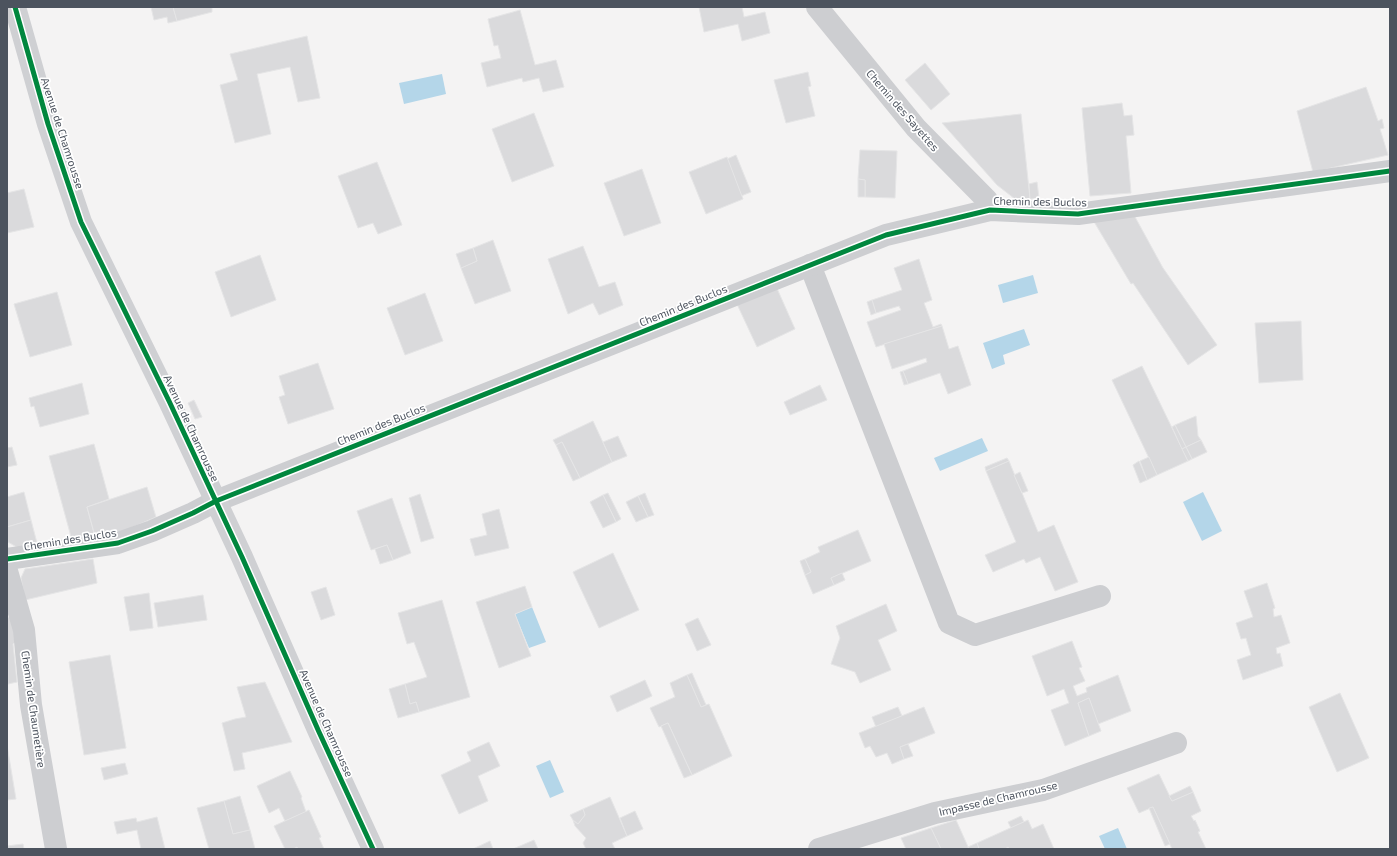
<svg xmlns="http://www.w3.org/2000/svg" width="1397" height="856" viewBox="0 0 1397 856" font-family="'Exo 2',sans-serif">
	<rect width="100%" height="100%" fill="#f4f3f3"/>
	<g fill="#b4d6e9">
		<path d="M442,74l4,20 -42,10 -5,-21z"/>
		<path d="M1033,275l5,18 -35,10 -5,-18z"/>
		<path d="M1024,329l6,16 -27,10 2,9 -13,5 -9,-26z"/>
		<path d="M982,438l6,13 -48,20 -6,-13z"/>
		<path d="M1203,492l19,39 -20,10 -19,-39z"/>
		<path d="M532,607l14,35 -17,6 -14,-34z"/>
		<path d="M550,760l14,32 -14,6 -14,-32z"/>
		<path d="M1118,828l9,21h-22l-6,-13z"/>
	</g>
	<g fill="#dadadc" stroke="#e5e5e6">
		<path d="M151,7h22l4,14 -9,2 -1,-6 -13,3z"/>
		<path d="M173,7h39v5l-35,9z"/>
		<path d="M699,7h43l2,10 21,-5 5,21 -28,8 -4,-17 -34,8z"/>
		<path d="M520,10l15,55 21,-5 8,27 -21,5 -4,-14 -16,4 -1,-4 -35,9 -6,-24 20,-5 -3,-13 -4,1 -6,-27z"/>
		<path d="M307,36l13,62 -22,4 -8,-35 -33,7 14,60 -36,9 -15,-58 18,-5 -8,-26z"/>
		<path d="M925,63l25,31 -19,16 -26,-30z"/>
		<path d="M808,72l3,14 -3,1 7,29 -29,7 -12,-43z"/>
		<path d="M1366,87l12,34 4,-2 2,9 -4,1 8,26 -75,17 -16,-61z"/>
		<path d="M1122,103l2,13 8,-1 2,20 -8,1 5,57 -41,3 -8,-88z"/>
		<path d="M534,113l20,53 -42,16 -20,-53z"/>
		<path d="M1021,114l9,85h-15l-18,-14 -55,-62z"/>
		<path d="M860,150l37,1 -2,47 -30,-1v-17l-7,-1z"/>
		<path d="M736,155l15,37 -10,4 -14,-37z"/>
		<path d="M727,157l16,42 -37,15 -17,-42z"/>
		<path d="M377,162l25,63 -24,9 -5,-11 -15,5 -20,-52z"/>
		<path d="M642,169l19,54 -37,13 -20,-53z"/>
		<path d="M858,179l7,1v17h-7z"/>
		<path d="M1037,182l2,16 -9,1 -1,-15z"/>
		<path d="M24,189l10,38 -27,6v-40z"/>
		<path d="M1134,215l29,53 54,77 -29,20 -55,-82 -2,1 -38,-64z"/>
		<path d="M493,240l18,51 -36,13 -14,-36 16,-7 -4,-13z"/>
		<path d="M583,246l16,41 16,-5 8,23 -24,10 -6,-12 -25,11 -20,-55z"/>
		<path d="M473,248l4,13 -16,7 -5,-14z"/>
		<path d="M260,255l16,45 -45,17 -16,-45z"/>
		<path d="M919,259l13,41 -8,3 9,24 8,-3 1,2 -66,21 -9,-25 34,-12 -2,-4 -23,7 -4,-13 30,-10 -8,-22z"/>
		<path d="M775,284l20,45 -38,18 -21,-45z"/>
		<path d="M57,292l15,53 -42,12 -16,-53z"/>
		<path d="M425,293l18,48 -38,14 -18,-47z"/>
		<path d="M872,300l4,13 -5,2 -4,-13z"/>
		<path d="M1301,321l2,59 -44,3 -4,-60z"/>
		<path d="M942,326l7,23 9,-3 13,39 -23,9 -8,-21 -32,11 -5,-13 24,-9 -1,-4 -34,11 -8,-25z"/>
		<path d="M318,363l16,46 -46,15 -9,-27 6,-2 -6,-19z"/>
		<path d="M1142,366l46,95 -31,14 -45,-95z"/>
		<path d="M903,371l5,13 -4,1 -4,-13z"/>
		<path d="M82,383l7,31 -49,13 -6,-21 -3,1 -2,-9z"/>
		<path d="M820,385l7,15 -37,15 -6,-13z"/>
		<path d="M194,400l8,17 -7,2 -7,-16z"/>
		<path d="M1196,416l2,20 3,4 -15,7 -11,-22z"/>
		<path d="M593,421l19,41 -32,16 -18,-36 -6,3 -3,-5z"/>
		<path d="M1175,425l11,22 -4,2 -10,-22z"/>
		<path d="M618,436l9,20 -15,6 -9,-20z"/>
		<path d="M1201,440l6,12 -15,7 -6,-12z"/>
		<path d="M562,442l18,36 -7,3 -17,-36z"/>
		<path d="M94,444l15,55 -22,8 9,33 -23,4 -24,-88z"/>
		<path d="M12,447l5,18 -10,2v-19z"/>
		<path d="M1186,447l6,12 -4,2 -6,-12z"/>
		<path d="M1149,457l8,18 -10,5 -7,-19z"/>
		<path d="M1007,458l2,3 -23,10 -1,-4z"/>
		<path d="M1009,461l29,71 16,-7 24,57 -23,9 -15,-34 -14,6 -2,-4 -31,13 -8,-17 31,-13 -30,-71z"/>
		<path d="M1139,461l8,19 -7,3 -7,-18z"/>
		<path d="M1020,472l8,19 -6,2 -8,-18z"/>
		<path d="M147,487l9,30 -30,13 -30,10 -9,-33z"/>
		<path d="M24,492l7,28 -24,7v-30z"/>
		<path d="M608,493l13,26 -5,3 -13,-27z"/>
		<path d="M645,493l9,22 -6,2 -10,-21z"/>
		<path d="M420,494l14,44 -13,4 -12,-44z"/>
		<path d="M603,495l13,27 -13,6 -13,-26z"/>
		<path d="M638,496l10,21 -12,5 -10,-20z"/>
		<path d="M392,498l19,55 -18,7 -6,-15 -16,5 -14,-39z"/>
		<path d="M499,509l10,39 -34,8 -5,-17 17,-4 -5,-21z"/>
		<path d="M31,520l7,27 -18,2 -12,-7 -1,-15z"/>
		<path d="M858,530l13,31 -40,17 3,7 -21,9 -8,-19 6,-3 -6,-13 15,-7 -2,-5z"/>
		<path d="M387,545l6,15 -13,4 -5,-15z"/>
		<path d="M613,553l26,57 -40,18 -26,-56z"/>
		<path d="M93,559l4,24 -72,17 -4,-22 4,-9z"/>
		<path d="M805,559l6,13 -6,3 -5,-14z"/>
		<path d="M842,573l3,7 -11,5 -3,-7z"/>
		<path d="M1267,583l8,25 -2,1 1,8 7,-2 9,28 -14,5 1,6 3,-1 3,13 -40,14 -6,-20 14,-5 -5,-17 -5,1 -5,-16 17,-6 -9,-26z"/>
		<path d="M525,586l7,21 -17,7 16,42 -32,12 -23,-66z"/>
		<path d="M326,587l9,28 -14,5 -10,-28z"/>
		<path d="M149,593l4,35 -23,3 -6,-34z"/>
		<path d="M203,595l4,25 -49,7 -4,-24z"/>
		<path d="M442,600l28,97 -51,15 -3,-10 -6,2 -5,-20 22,-7 -13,-35 -7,2 -9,-31z"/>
		<path d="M886,604l11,27 -19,9 13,30 -31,13 -5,-11 -24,-8 9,-26 -4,-12z"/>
		<path d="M11,617l6,23 -4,4 4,38 -9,2 -1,-66z"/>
		<path d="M698,618l13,27 -14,6 -12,-27z"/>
		<path d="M1072,641l10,26 -3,1 6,13 -12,5 4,10 10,-4 -1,-4 32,-13 13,36 -33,13 -9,-26 -11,5 11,33 -24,10 -14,-36 18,-7 -5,-14 -17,7 -15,-40z"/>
		<path d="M110,655l16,93 -42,7 -15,-93z"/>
		<path d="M692,673l14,32 -5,2 -14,-32z"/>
		<path d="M687,675l14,32 8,-3 23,52 -40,19 -24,-52 -9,4 -9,-19 25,-11 -5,-14z"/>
		<path d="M645,680l7,16 -35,16 -7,-16z"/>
		<path d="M265,682l27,60 -50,11 3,16 -11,2 -12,-48 13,-4 11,-2 -9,-30z"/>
		<path d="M405,684l5,20 6,-2 3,10 -21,6 -9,-29z"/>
		<path d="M1340,693l29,65 -32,14 -28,-65z"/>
		<path d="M1089,698l12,33 -12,5 -11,-33z"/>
		<path d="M898,707l4,9 -26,11 -4,-10z"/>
		<path d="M924,707l11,26 -35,14 4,12 -12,5 -5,-11 -11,4 -6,-11 -5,2 -6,-15z"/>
		<path d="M668,723l24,52 -8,3 -23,-52z"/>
		<path d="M489,742l11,24 -22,10 10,25 -29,13 -18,-39 30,-14 -4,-9z"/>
		<path d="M908,744l5,12 -9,3 -4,-12z"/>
		<path d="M7,745l9,54 -9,1z"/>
		<path d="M125,763l3,11 -24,6 -3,-12z"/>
		<path d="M290,771l12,26 -1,1 5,14 -21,9 -6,-13 -10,5 -12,-27z"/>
		<path d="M1159,774l13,27 21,-9 8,19 -10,5 3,5 1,-1 5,11 -2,1 8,17h-34l-19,-42 -14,6 -12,-25z"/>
		<path d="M1190,786l3,6 -21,9 -3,-5z"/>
		<path d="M240,796l10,34 -17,4 -9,-33z"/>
		<path d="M610,797l17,39 -15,7 3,6h-29l-3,-6 3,-5 -11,-12 -2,-6 5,4 7,-9 -2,-6z"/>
		<path d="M224,801l9,33 17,-4 5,19h-46l-12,-41z"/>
		<path d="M1153,807l17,37 -5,2 -16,-38z"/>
		<path d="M583,809l2,6 -7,9 -5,-4 -3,-5z"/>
		<path d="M309,810l12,27 -2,1 5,11h-26l-1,-2 -4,2h-8l-11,-23z"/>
		<path d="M635,811l8,18 -16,7 -7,-18z"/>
		<path d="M1021,816l3,6 -13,6 -3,-6z"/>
		<path d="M157,817l8,32h-24l-4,-19 -20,4 -3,-12 22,-4 1,4z"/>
		<path d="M956,820l13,29h-28l-10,-21z"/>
		<path d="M1028,820l4,9 11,-5 11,25h-45l-1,-2 -3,2h-26l-2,-6z"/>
		<path d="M931,828l10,21h-35l-5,-11z"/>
		<path d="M534,840l4,9h-25z"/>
		<path d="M490,841l3,8h-20z"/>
		<path d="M977,843l2,6h-10l-1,-2z"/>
		<path d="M23,844l1,5h-17v-3z"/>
	</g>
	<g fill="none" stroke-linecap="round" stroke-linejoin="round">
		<g stroke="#cdced1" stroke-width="22">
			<path d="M817,7l99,121 71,72 3,10"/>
			<path d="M810,265l139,358 26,12 125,-39"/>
			<path d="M7,559l111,-16 34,-12 41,-18 23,-12 670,-266 104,-25 88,4 312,-43"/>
			<path d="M7,571l17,59 7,75 25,144"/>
			<path d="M819,849l116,-36 108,-23 133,-47"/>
		</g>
		<path stroke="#cfd0d3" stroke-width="22" d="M15,7l33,117 33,98 88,179 73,156 77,175 54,117"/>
		<defs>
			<g id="cycleway">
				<path d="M15,7l33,117 33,98 88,179 73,156 77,175 54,117"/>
				<path d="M7,559l111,-16 34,-12 41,-18 23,-12 670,-266 104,-25 88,4 312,-43"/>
			</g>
		</defs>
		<use href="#cycleway" stroke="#fff" stroke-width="8"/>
		<use href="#cycleway" stroke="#00873e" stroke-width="5"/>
	</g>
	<g text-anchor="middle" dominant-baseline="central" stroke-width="3.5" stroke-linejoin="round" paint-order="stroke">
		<g font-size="11" fill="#4c535e" stroke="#fff">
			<text transform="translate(903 110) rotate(49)">Chemin des Sayettes</text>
			<text transform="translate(63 133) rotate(72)">Avenue de Chamrousse</text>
			<text transform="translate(1040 201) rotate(1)">Chemin des Buclos</text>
			<text transform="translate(683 305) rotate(-22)">Chemin des Buclos</text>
			<text transform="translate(381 424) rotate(-22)">Chemin des Buclos</text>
			<text transform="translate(192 428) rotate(65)">Avenue de Chamrousse</text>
			<text transform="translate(70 539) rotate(-9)">Chemin des Buclos</text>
			<text transform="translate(34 709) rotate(82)">Chemin de Chaumetière</text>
			<text transform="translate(327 723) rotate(66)">Avenue de Chamrousse</text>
			<text transform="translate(998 798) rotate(-13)">Impasse de Chamrousse</text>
		</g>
	</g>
	<rect width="1397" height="856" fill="none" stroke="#4c535e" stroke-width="16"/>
</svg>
